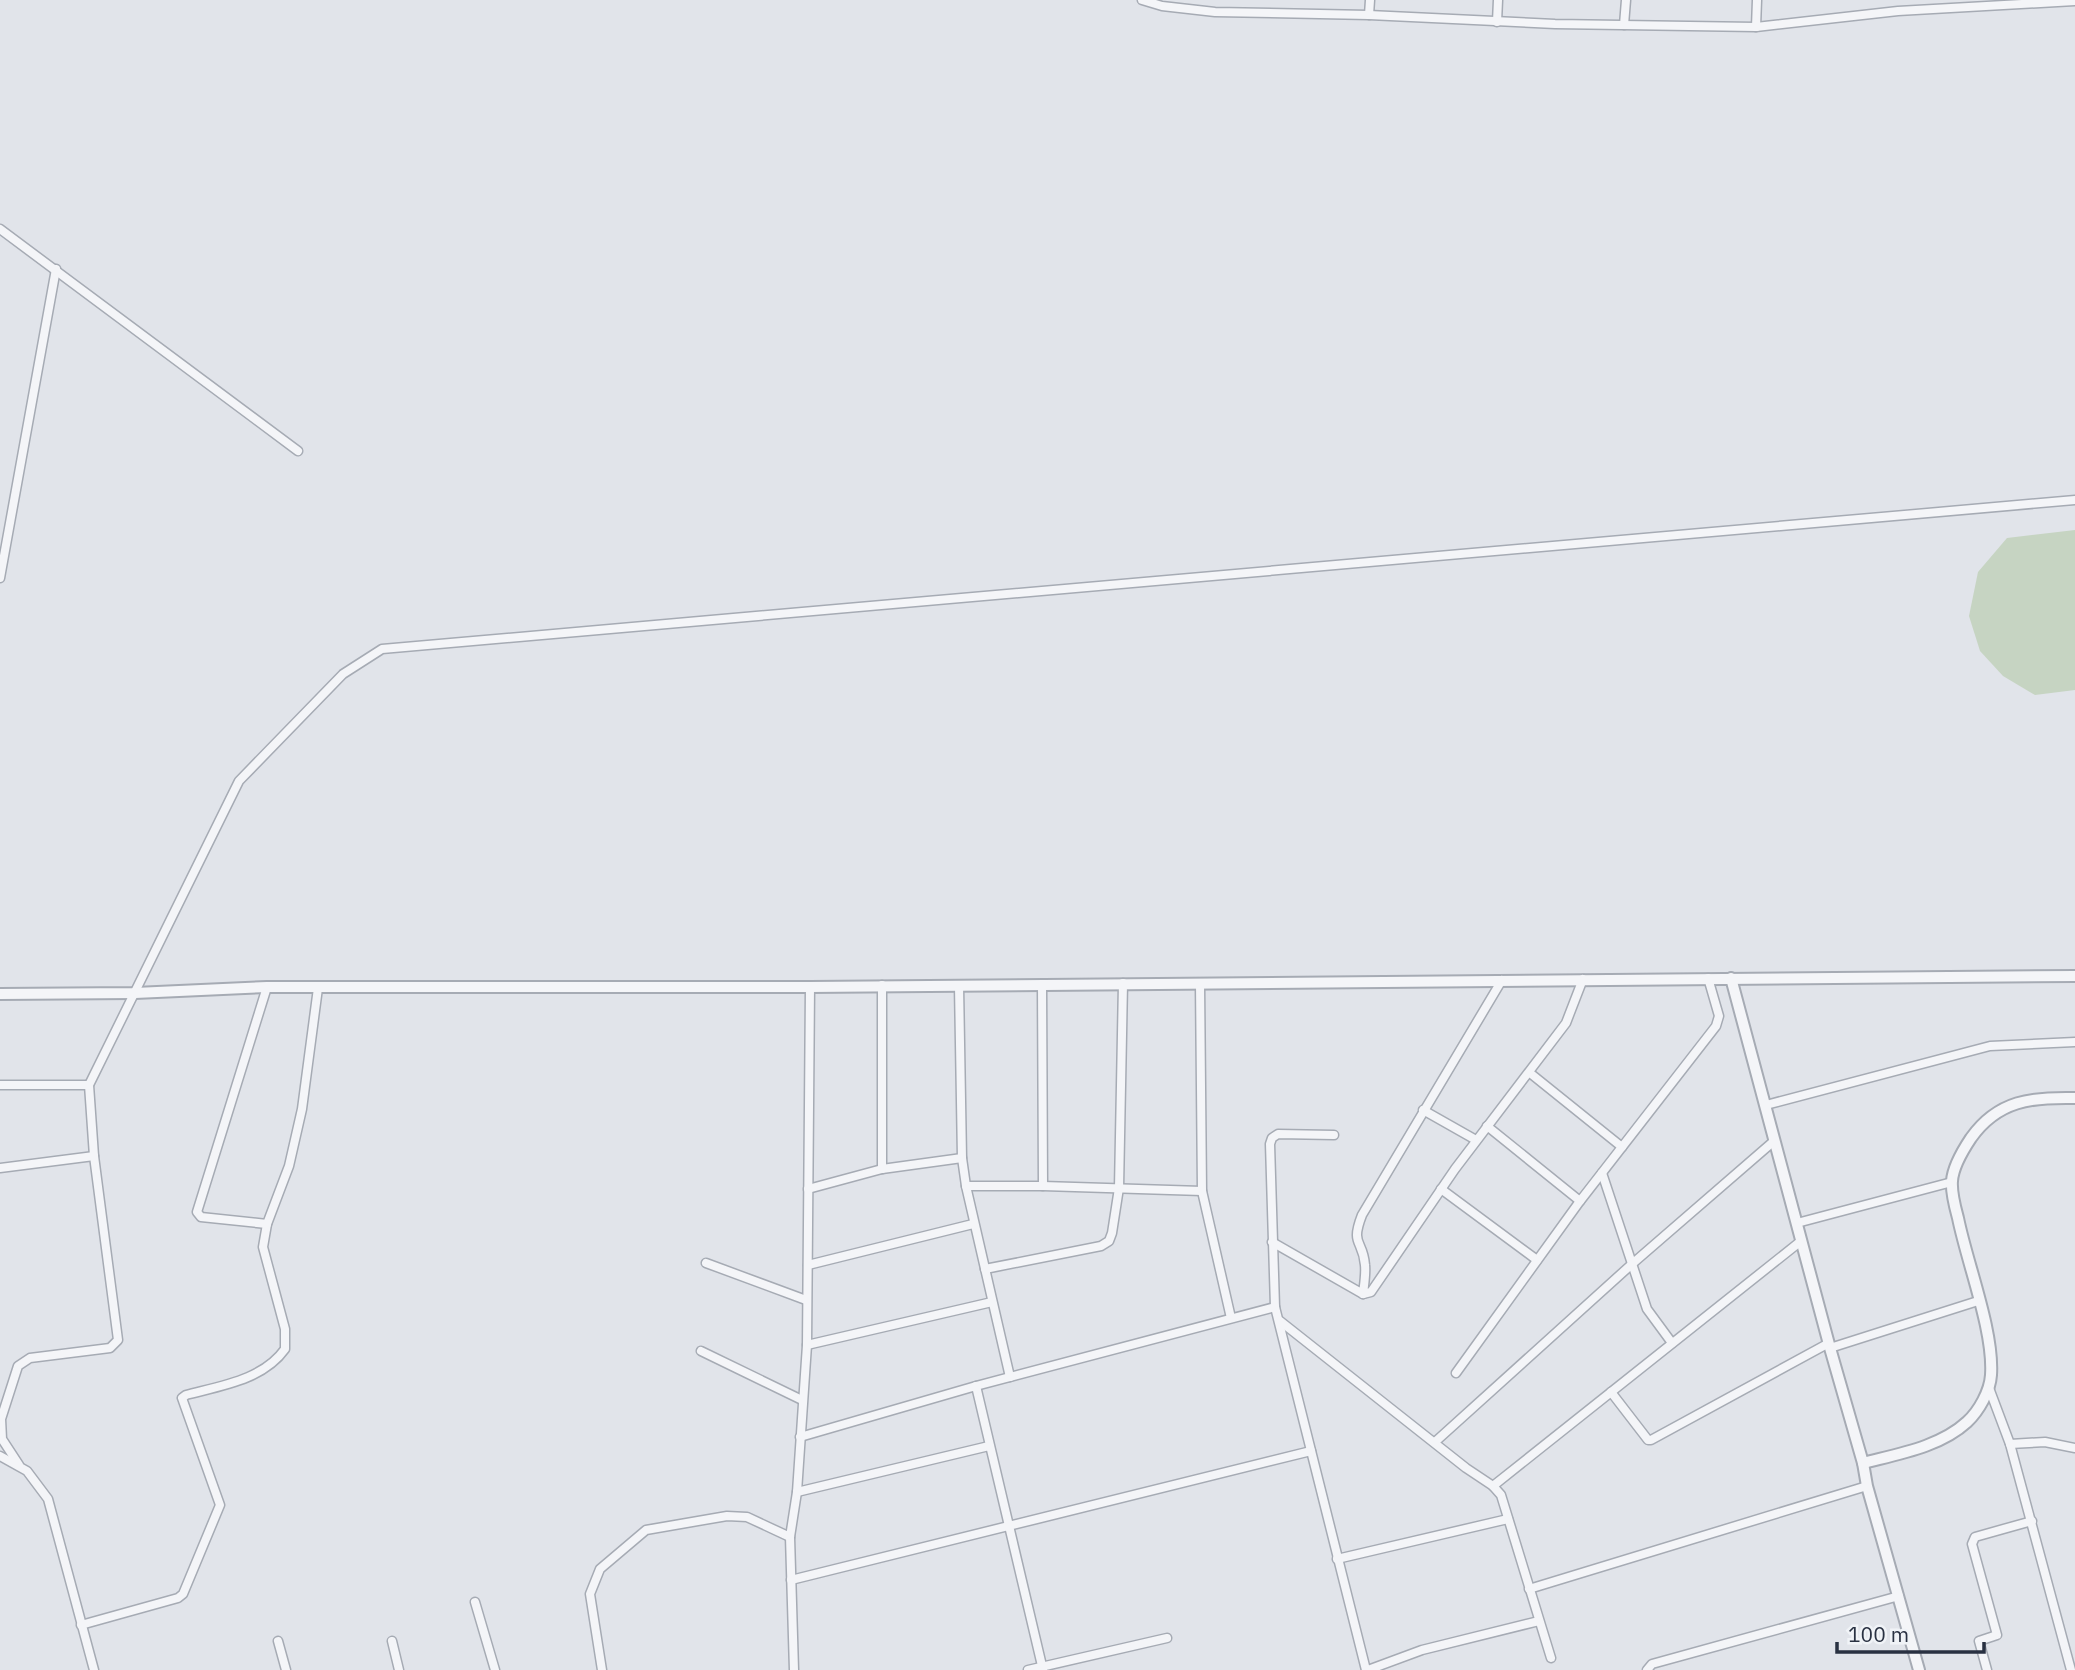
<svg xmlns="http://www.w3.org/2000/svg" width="2075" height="1670" viewBox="0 0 2075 1670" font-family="'IBM Plex Sans',sans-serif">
	<rect width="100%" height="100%" fill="#e1e4ea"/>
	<path fill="#c6d4c2" d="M2075,530v160l-40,5 -32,-19 -23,-25 -11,-35 9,-44 29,-34z"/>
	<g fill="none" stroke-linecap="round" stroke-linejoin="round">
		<defs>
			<g id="minor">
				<path d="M1142,0l20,6 53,6 154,3 186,9 201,3 142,-16 177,-10"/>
				<path d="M1369,15l1,-15"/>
				<path d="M1497,22l1,-22"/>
				<path d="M1624,25l2,-25"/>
				<path d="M1756,27l1,-27"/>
				<path d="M0,229l298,222"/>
				<path d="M0,578l56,-309"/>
				<path d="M1042,984l1,202"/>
				<path d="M1200,984l2,207 29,127"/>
				<path d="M959,986l3,172 4,28 44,191"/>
				<path d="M267,987l-70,225 4,5 66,7"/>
				<path d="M1530,1073l92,74"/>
				<path d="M0,1085h89"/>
				<path d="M1766,1105l224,-59 85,-4"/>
				<path d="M1423,1110l53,30"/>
				<path d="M1487,1126l93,75"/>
				<path d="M1334,1135l-56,-1 -6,4 -2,6 5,163 91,363"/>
				<path d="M0,1168l94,-12"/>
				<path d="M882,1169v-184"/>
				<path d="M1602,1173l45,136 25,34"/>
				<path d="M966,1186h77l159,5"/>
				<path d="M808,1189l74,-20 80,-11"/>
				<path d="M1441,1189l96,71"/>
				<path d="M1797,1223l155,-41"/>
				<path d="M1272,1242l91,52c1,-9 3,-20 2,-29 -2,-26 -15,-19 -3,-50l140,-235"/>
				<path d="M706,1263l100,37"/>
				<path d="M808,1265l165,-41"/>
				<path d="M985,1269l116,-23 8,-5 3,-8 7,-45 4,-205"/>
				<path d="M1363,1294l8,-2 84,-123 111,-146 17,-44"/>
				<path d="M1280,1321l186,147 27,18 8,9 50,163"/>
				<path d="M807,1345l185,-43"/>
				<path d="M1830,1348l148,-47"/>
				<path d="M701,1351l101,49"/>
				<path d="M1456,1373l124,-172 136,-175 3,-10 -11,-38"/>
				<path d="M976,1386l67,284"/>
				<path d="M1989,1388l21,56 61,226"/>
				<path d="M1611,1392l37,48h3l178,-97"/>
				<path d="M800,1437l176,-51 299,-79"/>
				<path d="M1435,1442l197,-178 142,-123"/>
				<path d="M2010,1444l35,-2 30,6"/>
				<path d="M0,1456l27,15 21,28 46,171"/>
				<path d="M19,1465l-17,-26 -1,-20 17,-53 12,-8 80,-10 8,-8 -24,-184 -5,-71 150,-304 104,-107 39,-25 1693,-149"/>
				<path d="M1493,1486l308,-245"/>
				<path d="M797,1492l192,-46"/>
				<path d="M1337,1559l171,-40"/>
				<path d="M791,1580l520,-129"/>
				<path d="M1529,1589l338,-103"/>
				<path d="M475,1602l20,68"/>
				<path d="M81,1625l97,-27 5,-4 37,-89 -38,-107 4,-3c34,-9 77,-15 99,-46v-20l-22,-82 4,-23 22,-58 13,-57 16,-121"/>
				<path d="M278,1641l8,29"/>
				<path d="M392,1641l7,29"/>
				<path d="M602,1670l-12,-76 10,-25 46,-39 81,-14 20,1 43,20"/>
				<path d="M794,1670l-4,-133 7,-45 10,-147 3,-358"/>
				<path d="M1028,1670l139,-32"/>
				<path d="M1368,1670l54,-20 117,-29"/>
				<path d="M1647,1670l5,-6 247,-68"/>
				<path d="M1987,1670l-8,-29 18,-6 -25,-91 3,-7 57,-16"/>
			</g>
			<g id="tertiary">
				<path d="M1731,978l99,370 33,115 4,23 52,184"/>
				<path d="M0,994l135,-1 132,-6h543l1265,-11"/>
				<path d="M1863,1463c35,-9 77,-16 104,-41 12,-11 23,-31 24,-47 3,-44 -24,-112 -33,-157 -3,-11 -7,-25 -6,-37 1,-15 11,-31 19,-43 27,-38 61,-41 104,-40"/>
			</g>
		</defs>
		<use href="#minor" stroke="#a6abb4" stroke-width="11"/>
		<use href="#tertiary" stroke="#a6abb4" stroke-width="14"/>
		<use href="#minor" stroke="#f4f5f8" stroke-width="8"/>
		<use href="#tertiary" stroke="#f4f5f8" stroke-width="10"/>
	</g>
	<path d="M1837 1642v10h147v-10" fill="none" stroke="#293142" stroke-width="3.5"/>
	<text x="1848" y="1642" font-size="21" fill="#293142" stroke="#f0f3f7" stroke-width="5" paint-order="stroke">100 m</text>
</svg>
